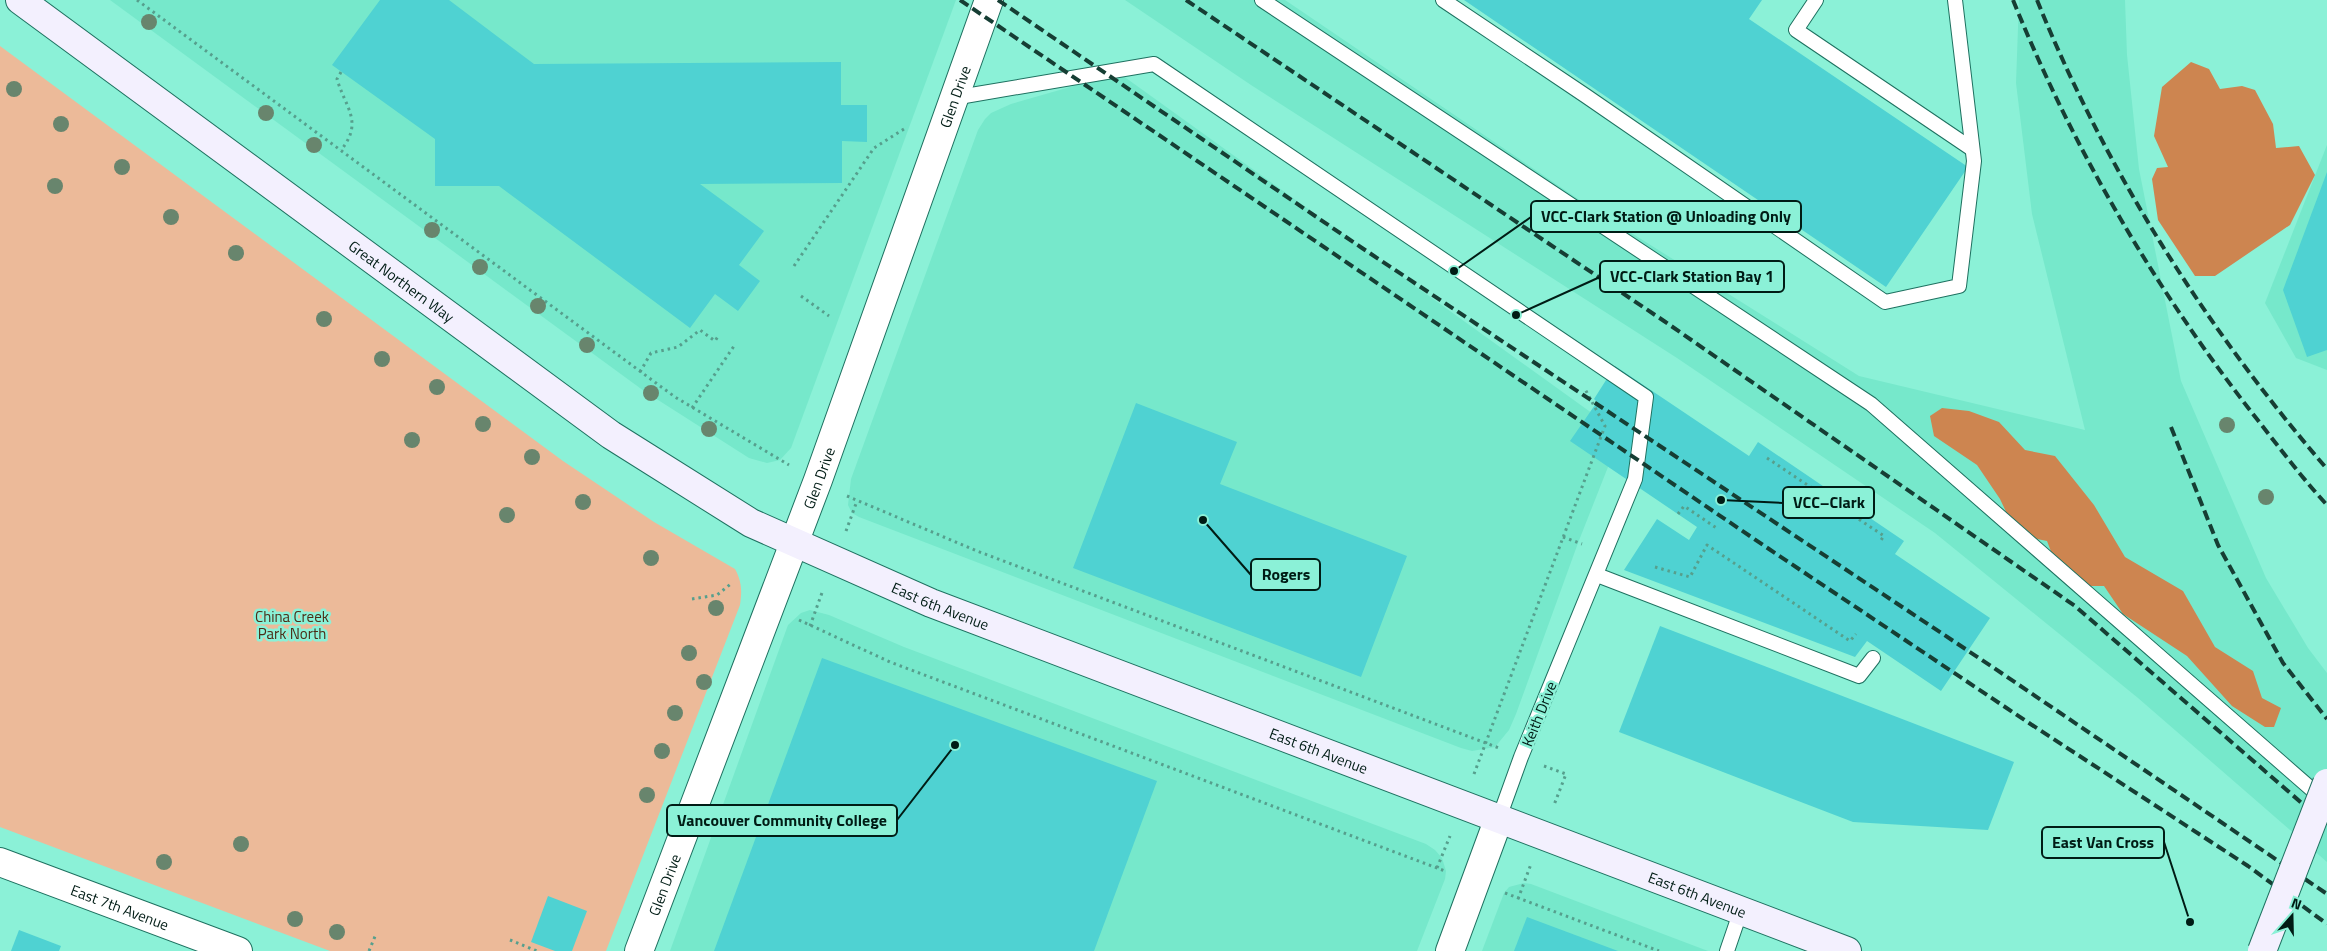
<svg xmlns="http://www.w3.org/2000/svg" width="2327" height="951" viewBox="0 0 2327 951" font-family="'Titillium Web',sans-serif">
	<rect width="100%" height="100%" fill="#8bf1d7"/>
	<g fill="#76e8cb">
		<path d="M110,0h846l-165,448 -11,12 -13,3 -18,-5 -105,-67z"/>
		<path d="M1125,0h160l305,207 269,169 226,54 -53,-216 -16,-131 3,-83h106l2,55 12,114 42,212 85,197 42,70 19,25v189l-189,-164 -203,-165 -258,-175 -426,-273z"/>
		<path d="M1119,73l502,361 -43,109 -62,171 -7,16 -14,17 -23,4 -11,-3 -602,-231 -7,-4 -4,-8 3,-26 127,-349 7,-11 6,-6 20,-9z"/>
		<path d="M2327,145v225l-31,-12 -31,-55z"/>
		<path d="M810,610l19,5 75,32 522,197 9,6 7,8 4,13 -1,8 -28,72h-747l118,-326 13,-12z"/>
		<path d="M1524,883l7,1 177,67h-226l22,-58 5,-6z"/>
	</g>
	<path fill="#ecba99" d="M0,46l563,415 91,61 81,47c7,13 7,22 5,36l-134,346h-276l-330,-124z"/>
	<g fill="#cd8550">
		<path d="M2191,62l18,7 11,20 22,-3 13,4 18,34 3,24 23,-2 16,29 -25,50 -75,51h-20l-37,-56 -6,-41 5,-11 11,-1 -14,-31 8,-49z"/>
		<path d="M1942,408l27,3 30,11 26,28 30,6 39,49 31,52 58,34 32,56 38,24 9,27 19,10 -7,19h-9l-33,-21 -45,-50 -64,-42 -19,-28h-18l-29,-19 -10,-26 -30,-6 -17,-36 -23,-34 -43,-29 -4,-20z"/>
	</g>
	<g fill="#4fd2d2">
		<path d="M380,0h69l85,64 307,-2v43h26v37l-25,-1v42l-142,1 64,47 -25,34 21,16 -22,30 -23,-17 -25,34 -191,-142h-64v-47l-103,-74z"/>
		<path d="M1464,0h298l-13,19 219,148 -82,120z"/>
		<path d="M2327,172v178l-20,7 -24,-67z"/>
		<path d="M1615,366l134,90 9,-14 146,99 -9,13 95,64 -49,73 -74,-50 -12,16 -231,-87 33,-51 32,21 8,-13 -127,-86 27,-39 -3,-3z"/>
		<path d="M1136,403l101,39 -17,42 187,72 -46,121 -288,-109z"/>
		<path d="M1660,626l354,136 -26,68 -135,-8 -234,-90z"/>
		<path d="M822,658l335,123 -63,170h-380z"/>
		<path d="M548,896l39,15 -15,40h-17l-24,-9z"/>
		<path d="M1527,917l91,34h-104z"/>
		<path d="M19,930l42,16 -2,5h-48z"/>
	</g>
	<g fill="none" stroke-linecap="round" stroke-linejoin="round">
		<defs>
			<g id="lane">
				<path d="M1262,0l609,404 454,397"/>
				<path d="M1443,0l143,96 299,206 74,-16 15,-125 -19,-161"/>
				<path d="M1816,0l-20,30 176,119"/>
				<path d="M953,98l201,-34 492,333 -11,82 -114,278 -22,61"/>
				<path d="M1597,575l262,101 14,-18"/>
				<path d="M1727,951l14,-41"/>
			</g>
			<g id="street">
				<path id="s1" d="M0,862l238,89"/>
				<path id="s2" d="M639,951l179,-471 171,-480"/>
				<path d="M1450,951l49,-133"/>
			</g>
			<g id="secondary">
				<path id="s3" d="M20,0l591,435 140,88 180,80 916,348"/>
			</g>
		</defs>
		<use href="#lane" stroke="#1e7160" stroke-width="16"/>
		<use href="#street" stroke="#1e7160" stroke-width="30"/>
		<use href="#secondary" stroke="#1e7160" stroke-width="30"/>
		<g stroke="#569f8d" stroke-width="3" stroke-dasharray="2.5 4" stroke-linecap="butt">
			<path d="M137,0l538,397 114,68"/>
			<path d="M341,72l-4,7c8,28 27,43 4,71"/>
			<path d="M794,266l80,-118 30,-19"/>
			<path d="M801,296l28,20"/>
			<path d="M640,372l11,-19 27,-6 22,-17 15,11 4,-6"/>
			<path d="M692,408l42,-62"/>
			<path d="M1767,458l117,78 -5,7"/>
			<path d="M847,496l130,55 522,197"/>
			<path d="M1678,514l6,-8 34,23"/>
			<path d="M846,531l11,-30"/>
			<path d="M1563,537l19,7"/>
			<path d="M1655,567l35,10 17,-32 143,96 6,-7"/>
			<path d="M692,599l25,-4 15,-12"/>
			<path d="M799,620l91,42 555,209"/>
			<path d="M810,626l13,-36"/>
			<path d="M1544,766l22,8 -12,31"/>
			<path d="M1474,774l131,-348 -20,-37"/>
			<path d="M1437,868l13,-32"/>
			<path d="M1505,893l154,58"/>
			<path d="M1518,899l13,-35"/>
			<path d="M510,940l27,11"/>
			<path d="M369,951l7,-17"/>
		</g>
		<use href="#lane" stroke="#fff" stroke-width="14"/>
		<use href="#street" stroke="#fff" stroke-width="28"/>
		<use href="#secondary" stroke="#f3f0fe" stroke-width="28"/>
		<g stroke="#163e34" stroke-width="4" stroke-dasharray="10 5" stroke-linecap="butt">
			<path d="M960,0l809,549 260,174 219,143 79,58"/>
			<path d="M998,0l364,248 632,420 333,226"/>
			<path d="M1186,0l478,321 411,285 252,219"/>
			<path d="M2013,0c62,153 145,294 247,423 22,28 43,56 67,82"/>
			<path d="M2037,0c70,173 169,328 290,469"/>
			<path d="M2171,427l47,118 65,118 44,56"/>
		</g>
		<defs>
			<path id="secondary-bridge" d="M2262,951l65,-168"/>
		</defs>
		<use href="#secondary-bridge" stroke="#1e7160" stroke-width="30" stroke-linecap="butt"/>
		<use href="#secondary-bridge" stroke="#f3f0fe" stroke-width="28"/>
	</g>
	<g fill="#68856d">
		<circle cx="149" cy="22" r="8"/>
		<circle cx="14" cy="89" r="8"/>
		<circle cx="266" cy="113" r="8"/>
		<circle cx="61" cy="124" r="8"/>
		<circle cx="314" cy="145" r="8"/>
		<circle cx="122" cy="167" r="8"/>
		<circle cx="55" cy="186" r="8"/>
		<circle cx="171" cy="217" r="8"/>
		<circle cx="432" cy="230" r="8"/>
		<circle cx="236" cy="253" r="8"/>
		<circle cx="480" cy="267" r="8"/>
		<circle cx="538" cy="306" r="8"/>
		<circle cx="324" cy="319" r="8"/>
		<circle cx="587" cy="345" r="8"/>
		<circle cx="382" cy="359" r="8"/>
		<circle cx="437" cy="387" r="8"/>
		<circle cx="651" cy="393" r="8"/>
		<circle cx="483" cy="424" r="8"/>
		<circle cx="2227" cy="425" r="8"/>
		<circle cx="709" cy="429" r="8"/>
		<circle cx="412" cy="440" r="8"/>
		<circle cx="532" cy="457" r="8"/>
		<circle cx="2266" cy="497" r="8"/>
		<circle cx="583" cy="502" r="8"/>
		<circle cx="507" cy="515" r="8"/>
		<circle cx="651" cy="558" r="8"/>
		<circle cx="716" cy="608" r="8"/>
		<circle cx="689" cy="653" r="8"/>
		<circle cx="704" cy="682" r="8"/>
		<circle cx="675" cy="713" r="8"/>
		<circle cx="662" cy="751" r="8"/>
		<circle cx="647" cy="795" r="8"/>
		<circle cx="241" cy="844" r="8"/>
		<circle cx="164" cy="862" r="8"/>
		<circle cx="295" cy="919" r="8"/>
		<circle cx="337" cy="932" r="8"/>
	</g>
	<g text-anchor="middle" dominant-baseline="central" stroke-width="5" stroke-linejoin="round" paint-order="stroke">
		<g font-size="15" fill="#001c15" stroke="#8bf1d7">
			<text stroke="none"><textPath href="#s2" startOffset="911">Glen Drive</textPath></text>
			<text stroke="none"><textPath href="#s3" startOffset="474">Great Northern Way</textPath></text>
			<text stroke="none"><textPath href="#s2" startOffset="506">Glen Drive</textPath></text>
			<text stroke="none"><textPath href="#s3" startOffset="1106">East 6th Avenue</textPath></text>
			<text transform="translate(1539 714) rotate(-68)">Keith Drive</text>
			<text stroke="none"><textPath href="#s3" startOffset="1511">East 6th Avenue</textPath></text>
			<text stroke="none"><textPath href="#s2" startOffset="71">Glen Drive</textPath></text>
			<text stroke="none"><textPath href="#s3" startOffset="1916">East 6th Avenue</textPath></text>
			<text stroke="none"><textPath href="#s1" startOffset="128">East 7th Avenue</textPath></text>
		</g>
		<g font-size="15" fill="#4c2d17" stroke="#8bf1d7">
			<text x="292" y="616">China Creek<tspan x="292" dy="17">Park North</tspan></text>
		</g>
	</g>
	<path fill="none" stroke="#001c15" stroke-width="2" d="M1454 271L1531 217M1516 315L1600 277M1721 500L1783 503M1203 520L1251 575M955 745L897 820M2190 922L2164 842"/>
	<g fill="#001c15" stroke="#8bf1d7" stroke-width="2">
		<circle cx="1454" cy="271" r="5"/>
		<circle cx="1516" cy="315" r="5"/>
		<circle cx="1721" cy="500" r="5"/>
		<circle cx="1203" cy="520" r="5"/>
		<circle cx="955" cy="745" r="5"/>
		<circle cx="2190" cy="922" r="5"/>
	</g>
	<g fill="#8bf1d7" stroke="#001c15" stroke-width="2">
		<rect x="1531" y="201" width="270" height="31" rx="5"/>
		<rect x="1600" y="261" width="184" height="31" rx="5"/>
		<rect x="1783" y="487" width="91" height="31" rx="5"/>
		<rect x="1251" y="559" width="69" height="31" rx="5"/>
		<rect x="667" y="805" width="230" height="31" rx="5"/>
		<rect x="2042" y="827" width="122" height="31" rx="5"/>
	</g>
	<g font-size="16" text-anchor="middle" font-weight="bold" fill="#001c15">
		<text x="1666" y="222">VCC-Clark Station @ Unloading Only</text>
		<text x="1692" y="282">VCC-Clark Station Bay 1</text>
		<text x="1829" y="508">VCC–Clark</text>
		<text x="1286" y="580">Rogers</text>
		<text x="782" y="826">Vancouver Community College</text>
		<text x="2103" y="848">East Van Cross</text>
	</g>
	<g transform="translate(2292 916) rotate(20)" stroke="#8bf1d7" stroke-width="4" paint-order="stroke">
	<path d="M0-4L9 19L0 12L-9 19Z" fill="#001c15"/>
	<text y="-8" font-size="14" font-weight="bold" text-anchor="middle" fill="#001c15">N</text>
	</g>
</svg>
